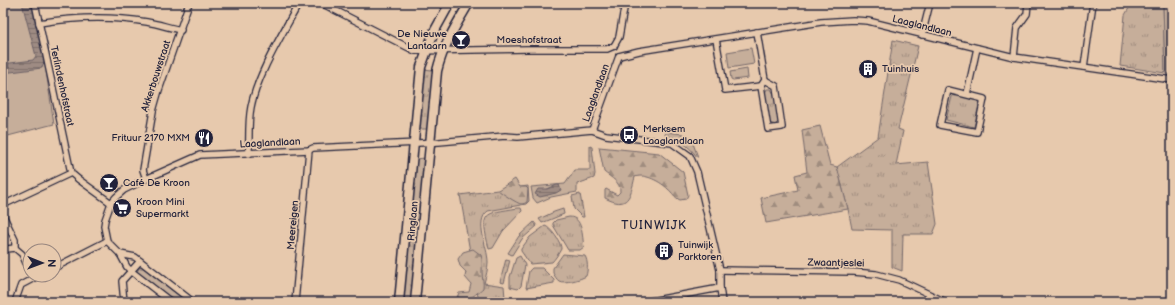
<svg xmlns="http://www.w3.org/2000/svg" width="1175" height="305" viewBox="0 0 1175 305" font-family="'Balsamiq Sans',sans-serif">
	<defs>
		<pattern id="grass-tufts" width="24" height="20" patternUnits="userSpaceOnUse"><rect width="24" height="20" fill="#c6ae9a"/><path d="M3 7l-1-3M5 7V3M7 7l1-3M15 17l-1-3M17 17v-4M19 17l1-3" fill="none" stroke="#a08d7f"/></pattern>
		<pattern id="forest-firs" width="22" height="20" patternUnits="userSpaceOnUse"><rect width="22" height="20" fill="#c6ae9a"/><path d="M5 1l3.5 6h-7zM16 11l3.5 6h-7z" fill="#a08d7f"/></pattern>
		<pattern id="water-rules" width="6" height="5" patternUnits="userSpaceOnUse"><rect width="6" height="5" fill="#9e8b83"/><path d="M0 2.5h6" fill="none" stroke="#80716c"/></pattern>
	</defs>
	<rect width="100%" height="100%" fill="#e7c9ad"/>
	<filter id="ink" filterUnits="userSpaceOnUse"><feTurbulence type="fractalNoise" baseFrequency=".025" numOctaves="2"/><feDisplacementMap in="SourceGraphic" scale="8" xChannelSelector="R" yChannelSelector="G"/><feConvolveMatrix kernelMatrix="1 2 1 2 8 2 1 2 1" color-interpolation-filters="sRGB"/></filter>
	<g filter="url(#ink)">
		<g fill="url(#grass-tufts)" stroke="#74686a">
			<path d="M1132,3h31l2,70 -45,-7 5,-51z"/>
			<path d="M893,40l25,6 -20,83 5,2 -7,34 32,-3 9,62 -4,10h-30l-1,37 -10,-4v-37l-40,-1 -4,-20 -11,-42 41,-30z"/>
			<path d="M424,69l8,1 1,3 -6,56h-9z"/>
			<path d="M767,89h4l5,9 3,23 -4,4 -3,-1 -3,-2 -4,-29z"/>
			<path d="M953,93l27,7 -6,27 -28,-7z"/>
			<path d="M665,132l18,2 8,4 7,19h-1c-8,-12 -19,-18 -32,-22z"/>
			<path d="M590,146l2,1 3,27 -1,4 -17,6v8l-26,5 -14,6 -4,-5 -2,-11 34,-3 10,-14h15z"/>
			<path d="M425,158l-13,144h-9l13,-143z"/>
			<path d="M528,186l1,15 -3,3 -38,7c-14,10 0,36 0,51 0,7 -2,14 -4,21l20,3 1,12 -15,3v1h-11l-19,-107z"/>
			<path d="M580,194l4,23h-2l-8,-8 -2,-13z"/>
			<path d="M518,208h3l1,3 -19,20 -10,17 -4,1c-9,-38 -6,-35 29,-41z"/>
			<path d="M563,209l1,5 -22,9 -3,-4 15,-7z"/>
			<path d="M569,217c14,0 13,19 15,30l-4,3h-12l-15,-25v-2l3,-3z"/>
			<path d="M534,222l3,4 -15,13 -10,16 -4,-2 11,-17z"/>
			<path d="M545,226c5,1 17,17 16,23 -2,4 -6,10 -9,13l-22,2 -9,-13v-2l9,-12z"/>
			<path d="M563,254l22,2c3,5 3,14 1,20 -4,3 -22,8 -27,5 -2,-1 -5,-6 -6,-8v-5z"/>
			<path d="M520,256l5,9 -4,21 -3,3 -8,-2v-10l6,-19z"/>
			<path d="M506,259l4,1 -6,23 -4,-1z"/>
			<path d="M139,268h4l44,34h-11l-39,-30z"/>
			<path d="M532,268h10l12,12v3l-28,5 3,-17z"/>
		</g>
		<g fill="url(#forest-firs)" stroke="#74686a">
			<path d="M820,126l10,39 7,2 11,42 -82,14 -5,-25 37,-8 -3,-15 12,-3 -5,-42z"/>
			<path d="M599,147l60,6 24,19 5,23 -2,4 -6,1c-6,-3 -7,-7 -12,-11 -7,-7 -23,-16 -33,-12 -5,20 -7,33 -30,21v-8l1,-1 11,6 3,-3c1,-10 -9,-14 -16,-20z"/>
			<path d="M515,179l5,8h6l2,2 -1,13c-2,1 -3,2 -6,2 -3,0 -21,-12 -23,-14z"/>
			<path d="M473,249l8,6c2,6 1,11 1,17 0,6 2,11 1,16 -7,6 -18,17 -26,9l2,-4 10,-1 2,-8 -6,-7 1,-5 -6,-6 -2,-7 5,-7z"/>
		</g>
		<g fill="#c6ae9a" stroke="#74686a">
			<path d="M3,3h28l15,68 8,53 -46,12 -5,5z"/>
			<path d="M1163,3h9v71l-7,-1z"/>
			<path d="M751,48l3,16 -25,4 -2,-16z"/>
			<path d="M747,69l1,9 -15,2 -2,-1 -1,-7z"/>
		</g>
		<g fill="url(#water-rules)" stroke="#6c6166">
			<path d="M22,3h9l13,59 -2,6 -39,5v-9l30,-4 3,-4z"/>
			<path d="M557,185h2l2,5 -5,3 -16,4 -5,-3 3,-5h9z"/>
		</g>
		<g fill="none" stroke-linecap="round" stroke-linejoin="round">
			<defs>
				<g id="street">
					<path d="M35,3l36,170"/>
					<path d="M321,3l94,48 112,-2h80l7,-3"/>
					<path d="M39,23c37,-6 72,-7 108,-1 12,2 23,6 34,8"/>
					<path d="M922,35l8,-32"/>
					<path d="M716,39l9,51 36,-4 4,-6 -8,-48"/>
					<path d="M614,46l5,-9 6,-34"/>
					<path d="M619,56l20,-5 182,-29 32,-2 15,1 146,36 158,23"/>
					<path d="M1014,57l3,-29 10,-14 1,-11"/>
					<path d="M1084,67l9,-64"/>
					<path d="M761,86l7,43 14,-2 -6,-41 -11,-6"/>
					<path d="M948,90l36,9 -7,33 -37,-7z"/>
					<path d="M967,94l10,-46"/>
					<path d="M592,130l27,-74"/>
					<path d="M249,154c0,-16 -1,-32 2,-47 6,-32 32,-74 48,-104"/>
					<path d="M71,173l7,6 33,24"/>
					<path d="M146,179l-3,-9 10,-59 6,-21 30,-87"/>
					<path d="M3,205l68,-32"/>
					<path d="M3,215l12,25v8l7,6 8,18"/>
					<path d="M3,251l4,-2 8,-1"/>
					<path d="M120,254l15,3 58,45"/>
					<path d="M54,268l53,-27"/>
					<path d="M720,270l134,2 22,2 23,6 47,22"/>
					<path d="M15,302l6,-17 19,-10"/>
					<path d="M124,302l-2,-21 18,-20"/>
					<path d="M171,302l-40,-31 -4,-4 -7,-13 -13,-13 -3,-15 1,-6 6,-17 5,-6 8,-7 22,-11 54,-24 109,-5 4,-2 126,-6 66,-6 13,1 74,-7 14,5 66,8 18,13 7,16 23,98v18l2,14"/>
					<path d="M295,302l14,-152"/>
					<path d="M645,302l75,-14"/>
				</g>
				<g id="secondary">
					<path d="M399,302l22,-235 13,-35 16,-29"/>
					<path d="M415,302l22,-231c6,-25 19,-46 32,-68"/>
				</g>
			</defs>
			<use href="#street" stroke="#22223b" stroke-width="8"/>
			<use href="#secondary" stroke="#22223b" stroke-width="11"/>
			<use href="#street" stroke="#e7c9ad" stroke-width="5.5"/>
			<use href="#secondary" stroke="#e7c9ad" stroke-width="8"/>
		</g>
	</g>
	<defs>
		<symbol id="bar-disc" viewBox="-11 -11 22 22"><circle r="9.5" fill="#22223b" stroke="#e7c9ad"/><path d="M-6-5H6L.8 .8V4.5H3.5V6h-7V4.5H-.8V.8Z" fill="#fff"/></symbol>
		<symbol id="building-disc" viewBox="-11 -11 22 22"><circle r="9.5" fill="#22223b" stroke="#e7c9ad"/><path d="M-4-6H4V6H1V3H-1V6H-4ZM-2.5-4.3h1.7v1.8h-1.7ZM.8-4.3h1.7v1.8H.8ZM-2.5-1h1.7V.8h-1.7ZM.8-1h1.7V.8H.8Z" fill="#fff"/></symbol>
		<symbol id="bus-disc" viewBox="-11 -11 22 22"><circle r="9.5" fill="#22223b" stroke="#e7c9ad"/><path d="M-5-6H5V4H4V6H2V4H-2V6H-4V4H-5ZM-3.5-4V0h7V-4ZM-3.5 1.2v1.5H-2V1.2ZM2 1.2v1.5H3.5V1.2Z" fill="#fff"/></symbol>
		<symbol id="restaurant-disc" viewBox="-11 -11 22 22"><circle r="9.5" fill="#22223b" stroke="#e7c9ad"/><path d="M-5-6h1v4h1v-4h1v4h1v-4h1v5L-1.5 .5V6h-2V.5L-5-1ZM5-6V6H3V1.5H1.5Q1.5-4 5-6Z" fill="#fff"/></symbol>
		<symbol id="supermarket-disc" viewBox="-11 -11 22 22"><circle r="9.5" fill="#22223b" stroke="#e7c9ad"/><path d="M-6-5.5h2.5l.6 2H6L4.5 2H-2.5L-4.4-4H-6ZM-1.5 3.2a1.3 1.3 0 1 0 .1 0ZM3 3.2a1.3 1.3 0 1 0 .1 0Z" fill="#fff"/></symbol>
	</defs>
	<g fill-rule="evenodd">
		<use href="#bar-disc" x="450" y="29" width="22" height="22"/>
		<use href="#building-disc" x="857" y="58" width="22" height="22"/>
		<use href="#bus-disc" x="618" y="124" width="22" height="22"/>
		<use href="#restaurant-disc" x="193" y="127" width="22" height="22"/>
		<use href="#bar-disc" x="98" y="172" width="22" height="22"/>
		<use href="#supermarket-disc" x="111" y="197" width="22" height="22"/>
		<use href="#building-disc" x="653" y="240" width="22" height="22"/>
	</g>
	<g text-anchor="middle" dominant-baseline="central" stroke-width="3.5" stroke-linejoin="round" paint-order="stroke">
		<g font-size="10" fill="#22223b" stroke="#e7c9ad">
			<text transform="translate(922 26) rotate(14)">Laaglandlaan</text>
			<text x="529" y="40">Moeshofstraat</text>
			<text transform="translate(156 76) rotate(-72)">Akkerbouwstraat</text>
			<text transform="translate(62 86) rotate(78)">Terlindenhofstraat</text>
			<text transform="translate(596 93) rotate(-70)">Laaglandlaan</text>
			<text transform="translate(270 143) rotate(-3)">Laaglandlaan</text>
			<text transform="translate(413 221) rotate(-85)">Ringlaan</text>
			<text transform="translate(293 225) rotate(-85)">Meereigen</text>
			<text transform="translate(836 263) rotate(1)">Zwaantjeslei</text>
		</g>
		<g font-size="10" fill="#22223b" stroke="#e7c9ad" text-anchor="start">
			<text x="447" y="34" text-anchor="end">De Nieuwe<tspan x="447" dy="12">Lantaarn</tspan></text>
			<text x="882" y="69">Tuinhuis</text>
			<text x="643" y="129">Merksem<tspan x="643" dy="12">Laaglandlaan</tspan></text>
			<text x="190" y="138" text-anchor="end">Frituur 2170 MXM</text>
			<text x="123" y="183">Café De Kroon</text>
			<text x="136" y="202">Kroon Mini<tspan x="136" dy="12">Supermarkt</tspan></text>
			<text x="678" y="245">Tuinwijk<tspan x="678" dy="12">Parktoren</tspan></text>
		</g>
		<g font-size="12" letter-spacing="1" fill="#22223b" stroke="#e7c9ad">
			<text x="654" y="225">TUINWIJK</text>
		</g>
	</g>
	<rect width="1175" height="305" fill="none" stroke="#e7c9ad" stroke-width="16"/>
	<rect x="8" y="8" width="1159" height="289" fill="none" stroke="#22223b" stroke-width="1.5" filter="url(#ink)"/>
	<g transform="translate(42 263) rotate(91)"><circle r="19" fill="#e7c9ad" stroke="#98867f"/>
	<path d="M0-3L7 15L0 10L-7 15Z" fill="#22223b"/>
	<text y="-6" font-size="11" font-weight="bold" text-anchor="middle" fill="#22223b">N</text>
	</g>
</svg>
